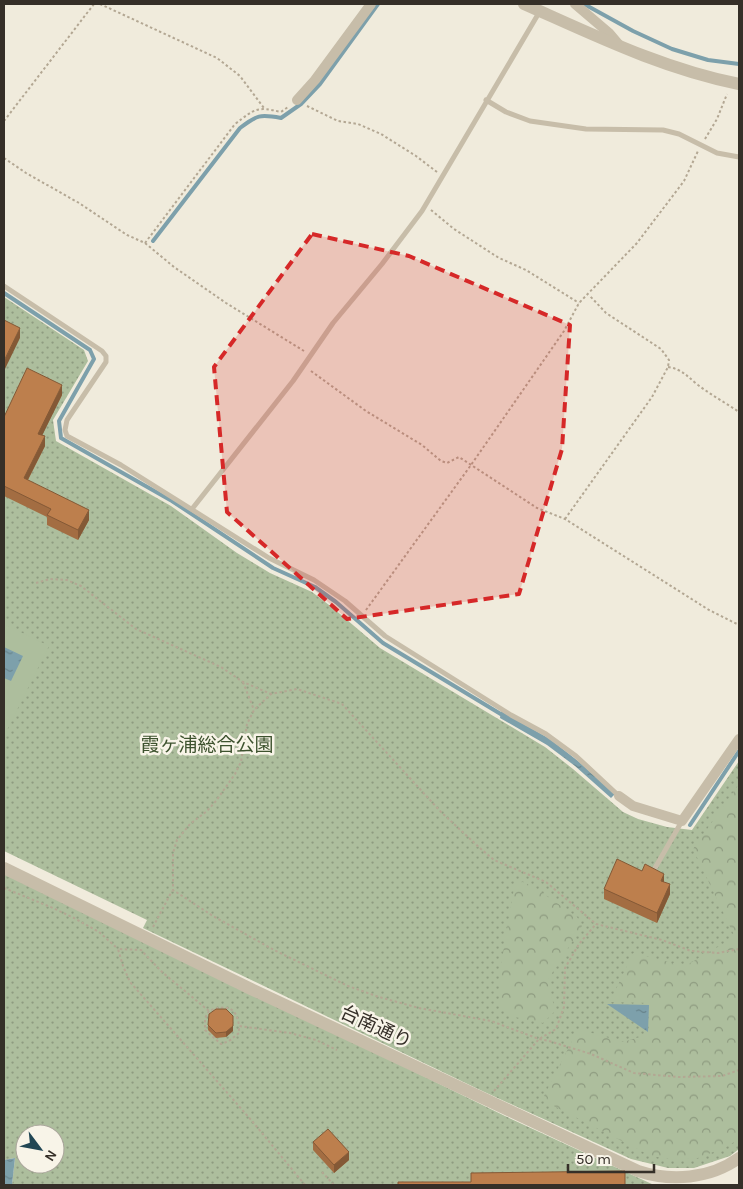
<svg xmlns="http://www.w3.org/2000/svg" width="743" height="1189" viewBox="0 0 743 1189" font-family="Karla,'Noto Sans JP',sans-serif">
	<defs>
		<pattern id="grass-dots" width="8" height="8" patternUnits="userSpaceOnUse" patternTransform="scale(1.25)"><rect width="8" height="8" fill="#adbe9d"/><path d="M2 2h.1M6 6h.1" fill="none" stroke="#8e9b80" stroke-width="1.8" stroke-linecap="round"/></pattern>
		<pattern id="forest-crowns" width="20" height="18" patternUnits="userSpaceOnUse" patternTransform="scale(1.25)"><rect width="20" height="18" fill="#adbe9d"/><path d="M2 6a3 3 0 1 1 6 0M12 15a3 3 0 1 1 6 0" fill="none" stroke="#8e9b80"/></pattern>
		<pattern id="water-ripples" width="26" height="14" patternUnits="userSpaceOnUse" patternTransform="scale(1.25)"><rect width="26" height="14" fill="#7da0ab"/><path d="M2 4q2-2 4 0t4 0M15 11q2-2 4 0t4 0" fill="none" stroke="#67838b"/></pattern>
	</defs>
	<rect width="100%" height="100%" fill="#f0ebdc"/>
	<g fill="url(#grass-dots)" fill-rule="evenodd">
		<path d="M4,297l80,53 4,11 -35,59 3,21 115,65 66,47 33,20 42,19 21,16 47,40 165,99 28,22 50,43 15,7 29,8 25,3 47,-69v388l-9,7 -36,12h-26l-37,-9 -153,-70 -335,-161 4,-8 -143,-69z"/>
		<path d="M4,871l501,245 149,69h-642l3,-27 -11,2zM25,1134h30v30h-30z"/>
	</g>
	<g fill="url(#forest-crowns)">
		<path d="M739,784v355l-13,8 -28,11 -22,2 -25,-4 -109,-56 36,-71 45,13 27,-8 1,-31 -41,-1 23,-49 52,13 50,-29 -42,-88z"/>
		<path d="M523,882l11,5 43,30 5,9 -34,54 7,31 -12,12 -33,-7 -10,-10v-36l15,-87z"/>
	</g>
	<path fill="#adbe9d" d="M4,624l45,22 -45,90z"/>
	<g fill="url(#water-ripples)">
		<path d="M4,647l19,9 -12,25 -7,-3z"/>
		<path d="M501,711l49,28 28,22 37,33 -4,4 -36,-32 -28,-21 -47,-27z"/>
		<path d="M607,1004l42,1 -1,27z"/>
		<path d="M15,1158l-3,27h-8v-25z"/>
	</g>
	<g fill="none" stroke-linecap="round" stroke-linejoin="round">
		<g stroke="#7da0ab" stroke-width="4">
			<path d="M584,4l49,27 39,18 36,11 31,4"/>
			<path d="M153,241l87,-113c17,-13 20,-14 41,-10l20,-14 19,-20 58,-80"/>
			<path d="M4,293l86,57 4,9 -35,62 2,17 111,63 101,67 42,19 21,15 47,41 121,73"/>
			<path d="M690,825l49,-74"/>
		</g>
		<g stroke="#b3a793" stroke-width="2" stroke-dasharray="2.5 2.5" stroke-linecap="butt">
			<path d="M100,4l117,54 23,18 24,32"/>
			<path d="M307,106l31,15 20,3 23,10 35,22 21,16"/>
			<path d="M4,121l90,-117"/>
			<path d="M705,139l12,-20 10,-25"/>
			<path d="M4,158l22,15 53,30 48,32 18,8 29,24 52,36 78,48"/>
			<path d="M431,210l23,19 45,29 27,12 53,33"/>
			<path d="M145,243l90,-119c20,-15 21,-18 46,-12l7,-5"/>
			<path d="M668,367c14,2 20,10 30,18 13,10 28,18 41,27"/>
			<path d="M311,371l55,40 56,34 19,16 6,2 12,-6 78,51 28,11 144,91 30,15"/>
			<path d="M565,519l87,-122 16,-30 1,-7 -8,-11 -55,-36 -17,-18"/>
			<path d="M36,583l14,-4 17,1 14,6 55,43 85,38 22,15 28,12"/>
			<path d="M366,610l105,-145 93,-134 15,-28 58,-60 47,-62 14,-30"/>
			<path d="M243,682l11,28"/>
			<path d="M4,888l49,20 21,10 25,14 19,17"/>
			<path d="M153,927l19,-36"/>
			<path d="M739,949l-21,4 -27,-2 -29,-11 -66,-16 -50,-42 -52,-22 -13,-11 -40,-37 -99,-108 -45,-15 -26,5 -17,16 -7,14 -6,38 -6,12 -19,27 -9,10 -17,13 -13,16 -4,13v37l40,26 61,34 74,36 31,11 40,11 72,13 48,18 10,2 42,13 43,19 44,4 44,-1 17,-6"/>
			<path d="M209,1011l-4,7v12l16,14 8,-3 10,-8v-7"/>
			<path d="M494,1091l45,-52 17,-10 8,-22 1,-39 14,-24 17,-20"/>
			<path d="M322,1172l12,13"/>
			<path d="M305,1185l-53,-64 -122,-139 -7,-16 -5,-17 23,1 21,22 47,39c17,-7 28,-4 30,15l51,7 26,7 21,10"/>
		</g>
		<g stroke="#c7bda9" stroke-width="5">
			<path d="M486,100l20,12 24,9 56,8 77,1 16,4 38,19 22,4"/>
			<path d="M4,286l98,65 4,5v6l-39,58 -2,10 2,6 54,29 148,93 45,22 31,21 40,35 126,79 35,19 30,22 43,40"/>
			<path d="M192,509l101,-128 40,-58 49,-59 40,-53 118,-200"/>
			<path d="M655,868l27,-47"/>
		</g>
		<g stroke="#c7bda9" stroke-width="10">
			<path d="M575,4l34,29 11,13"/>
			<path d="M297,100l18,-20 56,-76"/>
			<path d="M619,796l14,10 49,15 57,-82"/>
		</g>
		<g stroke="#c7bda9" stroke-width="12">
			<path d="M524,4c70,31 139,65 215,80"/>
			<path d="M4,868l247,121 387,182c33,11 72,8 101,-13"/>
		</g>
	</g>
	<g fill="#a36d42">
		<path d="M62,395l-20,40 3,11 -17,34 61,40 -11,20 -31,-15v-8l-43,-21v-79z"/>
		<path d="M664,882l6,12 -13,29 -53,-24v-10z"/>
		<path d="M208,1025l25,6 -7,6 -10,1 -8,-8z"/>
		<path d="M313,1142l36,18 -15,13 -21,-23z"/>
	</g>
	<g fill="#845936">
		<path d="M20,328v10l-16,33v-10z"/>
		<path d="M62,385v10l-24,49v-10z"/>
		<path d="M45,436v10l-21,41v-9z"/>
		<path d="M89,510v10l-11,20v-10z"/>
		<path d="M664,874v10l-3,-3z"/>
		<path d="M670,884v10l-13,29v-10z"/>
		<path d="M233,1016v15l-7,6v-5z"/>
		<path d="M349,1152v8l-15,13v-8z"/>
	</g>
	<g fill="#bd7f4d" stroke="#845936">
		<path d="M4,320l16,8 -16,33z"/>
		<path d="M27,368l35,17 -24,49 7,2 -21,42 65,32 -11,20 -31,-15 4,-6 -47,-23v-69z"/>
		<path d="M617,859l25,12 3,-7 19,10 -3,7 9,3 -13,29 -53,-24z"/>
		<path d="M216,1009h10l7,7v10l-7,6 -10,1 -8,-8 1,-11z"/>
		<path d="M328,1129l21,23 -15,13 -21,-23z"/>
		<path d="M625,1171v14h-227v-3h73v-9z"/>
	</g>
	<path fill="#d62828" fill-opacity="0.2" stroke="#d62828" stroke-width="4" stroke-dasharray="10 6" stroke-linejoin="round" d="M312,234l97,22 161,69 -8,124 -43,145 -172,25 -120,-107 -13,-145z"/>
	<g text-anchor="middle" dominant-baseline="central" stroke-width="5" stroke-linejoin="round" paint-order="stroke">
		<g font-size="19" fill="#3d522e" stroke="#f8f4e8">
			<text x="207" y="745">霞ヶ浦総合公園</text>
		</g>
		<g font-size="19" fill="#352f28" stroke="#f8f4e8">
			<text transform="translate(376 1027) rotate(25)">台南通り</text>
		</g>
	</g>
	<rect width="743" height="1189" fill="none" stroke="#352f28" stroke-width="10"/>
	<g transform="translate(40 1149) rotate(122)"><circle r="24" fill="#f8f4e8" stroke="#aaa59b"/>
	<path d="M0-4L9 19L0 12L-9 19Z" fill="#214654"/>
	<text y="-8" font-size="14" font-weight="bold" text-anchor="middle" fill="#352f28">N</text>
	</g>
	<path d="M568 1164v8h86v-8" fill="none" stroke="#352f28" stroke-width="2.5"/>
	<text x="576" y="1164" font-size="15" fill="#352f28" stroke="#f8f4e8" stroke-width="4" paint-order="stroke">50 m</text>
</svg>
